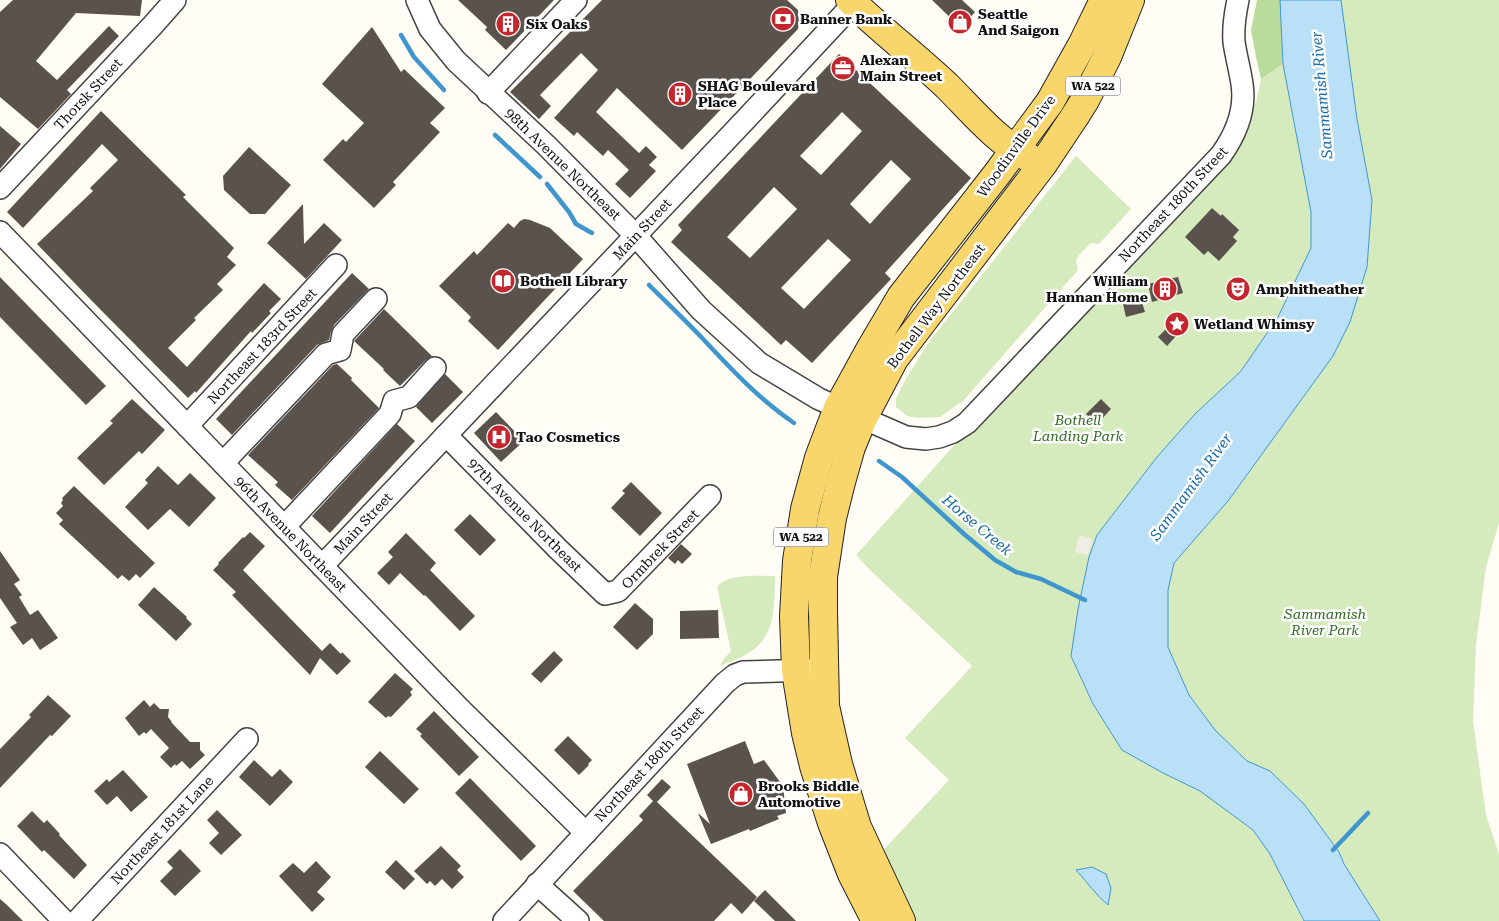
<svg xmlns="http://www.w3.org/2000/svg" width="1499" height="921" viewBox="0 0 1499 921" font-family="'Roboto Serif',serif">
	<rect width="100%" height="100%" fill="#fffdf5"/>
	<g fill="#d5ebbd">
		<path d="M1341,0h158v523l-13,44 -10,78 -3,76 13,94 13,39v67h-119l-36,-57 -5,-12 -11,-16 -58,-65 -23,-10 -32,-31 -26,-35 -21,-48v-57l6,-27 54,-62 105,-145 17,-34 17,-55 5,-67 -15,-81z"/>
		<path d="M1283,64l28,148v35l-33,70 -37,54 -46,43 -38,43 -60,78 -26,121 22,48 29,46 41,23 37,18 53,39 17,24 33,67h-402l-28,-60 76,-81 -44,-42 67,-72 -101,-95 -15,-16 110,-123 274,-294 16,-36 5,-23z"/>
		<path d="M1076,156l55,53 -32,35 -8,-1 -12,12 -3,6 2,9 -115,131 -23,16 -23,1 -10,-2 -11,-9v-8l9,-19 24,-38z"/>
		<path d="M775,576c-1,31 2,62 -30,79 -8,5 -17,7 -25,11l3,-6 8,-9 -14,-64c10,-14 42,-11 58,-11z"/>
	</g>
	<path fill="#b9dc9c" d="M1257,0h23l3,64 -22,15 -5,-22 -5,-27z"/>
	<path fill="#f1ede2" d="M1079,535l14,4 -5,16 -13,-3z"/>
	<g fill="#b9e0f7" stroke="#3f96cf">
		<path d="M1280,0h61l16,119 15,81 -5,67 -17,55 -17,34 -105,145 -54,62 -6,27v57l21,48 26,35 32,31 23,10 34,33 35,48 5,12 36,57h-76l-34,-67 -17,-24 -53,-39 -37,-18 -41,-23 -29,-46 -22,-48 7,-47 11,-52 8,-22 60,-78 38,-43 46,-43 37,-54 33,-69v-36l-28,-148z"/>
		<path d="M1092,867l14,7 5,14 -3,17c-12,-10 -21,-23 -32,-35z"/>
	</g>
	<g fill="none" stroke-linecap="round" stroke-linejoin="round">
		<g stroke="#3f96cf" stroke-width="4.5">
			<path d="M401,35l13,22 30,33"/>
			<path d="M495,135l45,42"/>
			<path d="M547,184l22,28 7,12 16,9"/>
			<path d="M649,285c18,18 37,36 55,55 28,30 56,60 90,83"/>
			<path d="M879,461l23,16 62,57 31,26 21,12 25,7 44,21"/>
			<path d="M1333,850l35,-37"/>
		</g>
	</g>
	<g fill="#5a524d" fill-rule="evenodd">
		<path d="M13,0h129l-2,16 -64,-3 -40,48 21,19 52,-54 10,10 -52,54 4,4 -33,35 -38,-32v-85z"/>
		<path d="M458,0h96l-48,50 -21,-20 2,-3z"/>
		<path d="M602,0h185l11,10 1,12 -1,7 -116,121 -65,-62 -21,24 43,41 7,-7 11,11 -8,8 7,6 -26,27 -15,-14 14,-14 -21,-20 -5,6 -26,-24 -3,4 -20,-18 44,-48 -17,-17 -41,42 11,11 -12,13 -29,-27z"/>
		<path d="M932,0h30l13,12 -14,16z"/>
		<path d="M372,27l29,45 3,-3 41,39 -15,15 10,9 -47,50 3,3 -22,23 -51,-48 20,-21 3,3 18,-19 -42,-39z"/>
		<path d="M839,54l132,124 -86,95 6,6 -79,84 -26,-23 -5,5 -110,-103 11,-12 -4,-5zM842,112l20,19 -41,44 -21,-19zM891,160l20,19 -41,45 -20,-20zM774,187l23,22 -47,49 -23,-21zM828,239l23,21 -47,49 -23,-21z"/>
		<path d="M101,111l85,84 -3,2 51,51 -7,9 9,8 -19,19 6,6 -29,28 2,2 -28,28 19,19 77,-84 17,16 -12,12 2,2 -19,20 -1,-2 -55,62 -1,-2 -7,7 -96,-97 -55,-57 56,-53 -3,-3 28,-28 -16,-16 -79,84 -16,-16z"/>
		<path d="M0,126l21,18 -21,25z"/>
		<path d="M249,147l42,38 -26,29h-15l-26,-24 -1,-14z"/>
		<path d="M303,204l1,40 20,-21 18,17 -36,39 -39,-36z"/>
		<path d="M1212,208l9,8 1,-2 17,16 -6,7 4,4 -18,20 -11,-10 -4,4 -19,-18z"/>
		<path d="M524,219l6,1 20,8 33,31 -85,91 -30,-29 3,-4 -32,-31 35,-35 3,4 31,-32 6,5 6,-7z"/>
		<path d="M352,273l17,16 -35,36 -3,7 -2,8 -12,5 -85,90 -16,-16z"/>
		<path d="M0,277l106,109 -20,19 -86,-88z"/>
		<path d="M1178,277l5,16 -31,9 -4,-18z"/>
		<path d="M1141,299l4,13 -19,5 -3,-13z"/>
		<path d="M384,309l48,47 -6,4 -26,26 -17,-16 1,-1 -30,-28z"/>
		<path d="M1168,327l9,8 -10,11 -9,-9z"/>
		<path d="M337,364l15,14 -1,2 28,28 -87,92 -17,-15 3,-3 -30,-27 85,-90z"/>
		<path d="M445,374l18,18 -31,31 -16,-16z"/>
		<path d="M132,399l33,31 -23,24 -3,-3 -35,34 -27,-27 36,-35 -3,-2z"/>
		<path d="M1101,399l10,10 -14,15 -11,-10z"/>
		<path d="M496,412l28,29 -23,21 -27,-29z"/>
		<path d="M397,424l18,17 -85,92 -18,-17z"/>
		<path d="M158,466l20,19 12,-12 26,25 -27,29 -19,-18 -22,21 -23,-23 23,-24 -3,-3z"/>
		<path d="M631,482l31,31 -22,23 -29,-28 14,-15 -3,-2z"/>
		<path d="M74,486l81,77 -15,15 -4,-4 -7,7 -7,-6 -4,4 -59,-55 4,-4 -7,-7 7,-7 -2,-3 2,-3 -1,-2z"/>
		<path d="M470,514l26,26 -16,16 -26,-26z"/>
		<path d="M250,532l15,14 -22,24 79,81 8,-8 11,11 1,-2 9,9 -14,14 -17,-17 -10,17 -78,-80 4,-3 -23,-22 6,-6 -1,-1 25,-26 1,1z"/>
		<path d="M406,533l30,30 -6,7 45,46 -15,15 -35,-36 -1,1 -24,-23 -11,12 -12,-12 16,-16 -5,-5z"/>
		<path d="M681,544l11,10 -10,10 -4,-4 -3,4 -7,-6z"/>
		<path d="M0,551l20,29 -6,4 8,11 -3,2 11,18 8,-5 20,28 -18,12 -8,-12 -9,7 -13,-18 7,-4 -17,-25z"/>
		<path d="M154,587l33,30 -1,1 6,6 -16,17 -38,-36z"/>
		<path d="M635,603l18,16v15l-16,16 -24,-23z"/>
		<path d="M718,610l1,28 -39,1v-28z"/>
		<path d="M554,651l9,9 -22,23 -10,-9z"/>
		<path d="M395,673l18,16 -3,3 2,3 -21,22 -3,-1 -2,2 -18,-16z"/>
		<path d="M48,695l23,21 -19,20 -2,-1 -50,53v-39l31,-32 -2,-2z"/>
		<path d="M144,700l6,7 4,-4 6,6h9l-1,8 4,5h-1l19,20h10v8l5,5 -15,14 -8,-8 -6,5 -1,-2 -4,4 -11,-11 9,-9 -18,-19 -5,5 -2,-2 -5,4 -14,-18z"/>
		<path d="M434,711l45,46 -20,19 -39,-40 2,-2 -6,-5z"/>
		<path d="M568,736l24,24 -4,4 1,1 -10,10 -25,-25z"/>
		<path d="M745,741l9,23 10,-4 19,26 3,27 -9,3 2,3 -29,12 -1,-2 -38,15 -13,-31 12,11 -23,-60z"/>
		<path d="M380,751l39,38 -15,15 -39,-37z"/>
		<path d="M254,760l18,17 8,-8 13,13 -23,24 -31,-29z"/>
		<path d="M123,770l25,27 -17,15 -14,-16 -10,9 -13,-14 13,-12 2,3z"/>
		<path d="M470,778l66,68 -15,15 -66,-68z"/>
		<path d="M662,779l9,8 -14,15 100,95 -15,17 -11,-11 -17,18h-110l-31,-30 70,-71 -4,-4 14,-15 -6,-6z"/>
		<path d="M217,810l25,25 -21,20 -12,-12 10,-10 -12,-13z"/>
		<path d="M32,811l12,12 3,-3 13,14 -1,1 28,30 -13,14 -30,-29 -2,2 -25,-26z"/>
		<path d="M441,846l20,20 -4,4 7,7 -12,12 -10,-10 -7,7 -5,-5 -3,3 -13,-13z"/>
		<path d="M180,849l21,22 -26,25 -15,-15 13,-13 -6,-6z"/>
		<path d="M396,860l19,19 -11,11 -19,-18z"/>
		<path d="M316,861l15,16 -14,15 8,7 -13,13 -33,-36 14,-13 11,10z"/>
		<path d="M765,890l31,31h-21l-21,-20z"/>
		<path d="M0,899l7,6 16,16h-23z"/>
	</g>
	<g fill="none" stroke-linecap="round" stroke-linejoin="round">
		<defs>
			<g id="minor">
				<path d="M417,0l13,29 26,32 90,84 90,91 65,74 58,53 60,36 87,38 20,2 13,-2 14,-5 14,-9 254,-268c15,-21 25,-45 21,-71 -2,-14 -6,-28 -8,-42 -1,-14 1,-28 4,-42"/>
				<path d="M488,93l88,-93"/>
				<path d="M0,188l153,-163 22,-25"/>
				<path d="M0,232l460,477 126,124"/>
				<path d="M187,426l149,-161"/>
				<path d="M446,435l112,114 47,45 13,-3 92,-95"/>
				<path d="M223,463l103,-109 14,-4 3,-16 33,-35"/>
				<path d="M284,527l106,-113 4,-13 15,-4 26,-29"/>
				<path d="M322,566l425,-448 110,-118"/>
				<path d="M0,854l64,67"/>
				<path d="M537,884l41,37"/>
				<path d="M77,921l170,-182"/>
				<path d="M504,921l221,-238 10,-8 8,-3 69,-2"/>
			</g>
			<g id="major">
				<path d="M850,0c31,30 66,57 97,86 26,26 50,56 83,72"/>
				<path d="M876,921l-24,-47 -20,-51 -18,-57 -8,-33 -10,-62 -2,-55 3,-55 8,-52 14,-51 9,-24 10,-26 33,-60 30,-51 96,-123 53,-72 33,-59 21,-43"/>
				<path d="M901,921l-44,-94 -19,-63 -13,-58 -2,-95v-34l9,-59 9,-36 10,-35 12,-29 31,-59 149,-195 32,-48 10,-16 22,-43 23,-57"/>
			</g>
		</defs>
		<use href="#minor" stroke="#444" stroke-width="24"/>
		<use href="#major" stroke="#222" stroke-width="30"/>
		<use href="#minor" stroke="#fff" stroke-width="21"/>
		<use href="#major" stroke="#f9d66b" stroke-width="28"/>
	</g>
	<defs>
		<symbol id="bank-disc" viewBox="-11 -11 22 22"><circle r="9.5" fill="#c4262e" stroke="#fff"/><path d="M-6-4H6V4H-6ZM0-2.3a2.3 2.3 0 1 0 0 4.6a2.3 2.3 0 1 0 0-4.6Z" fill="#fff"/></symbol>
		<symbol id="shop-disc" viewBox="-11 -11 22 22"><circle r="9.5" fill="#c4262e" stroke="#fff"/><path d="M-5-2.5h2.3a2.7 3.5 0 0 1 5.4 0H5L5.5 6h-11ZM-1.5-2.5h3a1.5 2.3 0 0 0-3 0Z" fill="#fff"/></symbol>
		<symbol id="building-disc" viewBox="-11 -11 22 22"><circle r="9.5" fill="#c4262e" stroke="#fff"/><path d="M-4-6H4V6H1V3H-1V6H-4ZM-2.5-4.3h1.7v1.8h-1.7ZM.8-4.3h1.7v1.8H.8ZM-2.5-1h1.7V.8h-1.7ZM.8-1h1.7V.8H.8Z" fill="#fff"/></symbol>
		<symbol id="office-disc" viewBox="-11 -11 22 22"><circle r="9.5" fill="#c4262e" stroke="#fff"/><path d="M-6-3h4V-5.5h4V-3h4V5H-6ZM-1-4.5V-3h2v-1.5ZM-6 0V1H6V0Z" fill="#fff"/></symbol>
		<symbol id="library-disc" viewBox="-11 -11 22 22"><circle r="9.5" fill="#c4262e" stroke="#fff"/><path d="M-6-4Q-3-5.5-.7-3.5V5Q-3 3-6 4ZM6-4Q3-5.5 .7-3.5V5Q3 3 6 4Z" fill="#fff"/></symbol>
		<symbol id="theatre-disc" viewBox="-11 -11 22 22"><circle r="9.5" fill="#c4262e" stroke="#fff"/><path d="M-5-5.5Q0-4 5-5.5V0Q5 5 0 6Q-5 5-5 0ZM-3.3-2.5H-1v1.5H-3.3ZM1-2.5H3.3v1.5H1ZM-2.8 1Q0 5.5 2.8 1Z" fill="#fff"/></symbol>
		<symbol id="sight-disc" viewBox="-11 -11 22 22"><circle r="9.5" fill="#c4262e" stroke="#fff"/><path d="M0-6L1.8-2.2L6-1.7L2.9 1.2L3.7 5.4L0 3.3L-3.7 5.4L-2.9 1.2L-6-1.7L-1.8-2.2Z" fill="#fff"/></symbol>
		<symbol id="hospital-disc" viewBox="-11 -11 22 22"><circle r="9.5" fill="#c4262e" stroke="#fff"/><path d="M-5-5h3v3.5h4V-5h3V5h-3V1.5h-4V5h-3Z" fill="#fff"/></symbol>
	</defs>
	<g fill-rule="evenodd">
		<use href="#bank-disc" x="769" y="5" width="28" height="28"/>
		<use href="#shop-disc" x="946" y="8" width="28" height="28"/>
		<use href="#building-disc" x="494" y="10" width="28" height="28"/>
		<use href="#office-disc" x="829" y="54" width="28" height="28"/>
		<use href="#building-disc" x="666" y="80" width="28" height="28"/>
		<use href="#library-disc" x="489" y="267" width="28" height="28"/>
		<use href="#building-disc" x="1151" y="275" width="28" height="28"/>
		<use href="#theatre-disc" x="1224" y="275" width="28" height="28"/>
		<use href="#sight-disc" x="1163" y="310" width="28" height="28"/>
		<use href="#hospital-disc" x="485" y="423" width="28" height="28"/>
		<use href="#shop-disc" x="727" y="780" width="28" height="28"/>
	</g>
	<g text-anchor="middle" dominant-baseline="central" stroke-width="5" stroke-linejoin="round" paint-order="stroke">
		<g fill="#fff" stroke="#585858" stroke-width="1">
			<rect x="1065.5" y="76.5" width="55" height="19" rx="4"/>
			<rect x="773.5" y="527.5" width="55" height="19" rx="4"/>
		</g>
		<g font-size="12" font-weight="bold" fill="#111">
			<text x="1093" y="86">WA 522</text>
			<text x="801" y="537">WA 522</text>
		</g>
		<g font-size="14" font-weight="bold" fill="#111" stroke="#fff" text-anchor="start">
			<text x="978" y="14">Seattle<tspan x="978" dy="16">And Saigon</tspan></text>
			<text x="800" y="19">Banner Bank</text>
			<text x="526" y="24">Six Oaks</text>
			<text x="860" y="60">Alexan<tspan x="860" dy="16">Main Street</tspan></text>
			<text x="698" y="86">SHAG Boulevard<tspan x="698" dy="16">Place</tspan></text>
			<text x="520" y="281">Bothell Library</text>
			<text x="1148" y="281" text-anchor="end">William<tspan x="1148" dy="16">Hannan Home</tspan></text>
			<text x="1256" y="289">Amphitheather</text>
			<text x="1194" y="324">Wetland Whimsy</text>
			<text x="516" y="437">Tao Cosmetics</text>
			<text x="758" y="786">Brooks Biddle<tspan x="758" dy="16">Automotive</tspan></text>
		</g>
		<g font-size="14" fill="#111" stroke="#fff">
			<text transform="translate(88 94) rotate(-47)">Thorsk Street</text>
			<text transform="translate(1016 146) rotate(-54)">Woodinville Drive</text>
			<text transform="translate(563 164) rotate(44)">98th Avenue Northeast</text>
			<text transform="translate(1173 204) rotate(-47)">Northeast 180th Street</text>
			<text transform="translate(642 229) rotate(-47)">Main Street</text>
			<text transform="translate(936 306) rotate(-53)">Bothell Way Northeast</text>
			<text transform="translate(262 346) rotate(-47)">Northeast 183rd Street</text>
			<text transform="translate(525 515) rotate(45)">97th Avenue Northeast</text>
			<text transform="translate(363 523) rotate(-47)">Main Street</text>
			<text transform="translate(291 534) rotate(46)">96th Avenue Northeast</text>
			<text transform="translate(660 549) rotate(-46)">Ormbrek Street</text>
			<text transform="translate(649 764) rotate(-47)">Northeast 180th Street</text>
			<text transform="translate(162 830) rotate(-47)">Northeast 181st Lane</text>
		</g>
		<g font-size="14" font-style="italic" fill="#2f6b1f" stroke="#fff">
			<text x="1078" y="420">Bothell<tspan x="1078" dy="16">Landing Park</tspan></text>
			<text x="1325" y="614">Sammamish<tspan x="1325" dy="16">River Park</tspan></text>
		</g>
		<g font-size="15" font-style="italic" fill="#1768a6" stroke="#fff">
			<text transform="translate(1322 95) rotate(-95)">Sammamish River</text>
			<text transform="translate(1191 487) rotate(-54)">Sammamish River</text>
			<text transform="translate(977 525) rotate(40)">Horse Creek</text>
		</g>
	</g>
</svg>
